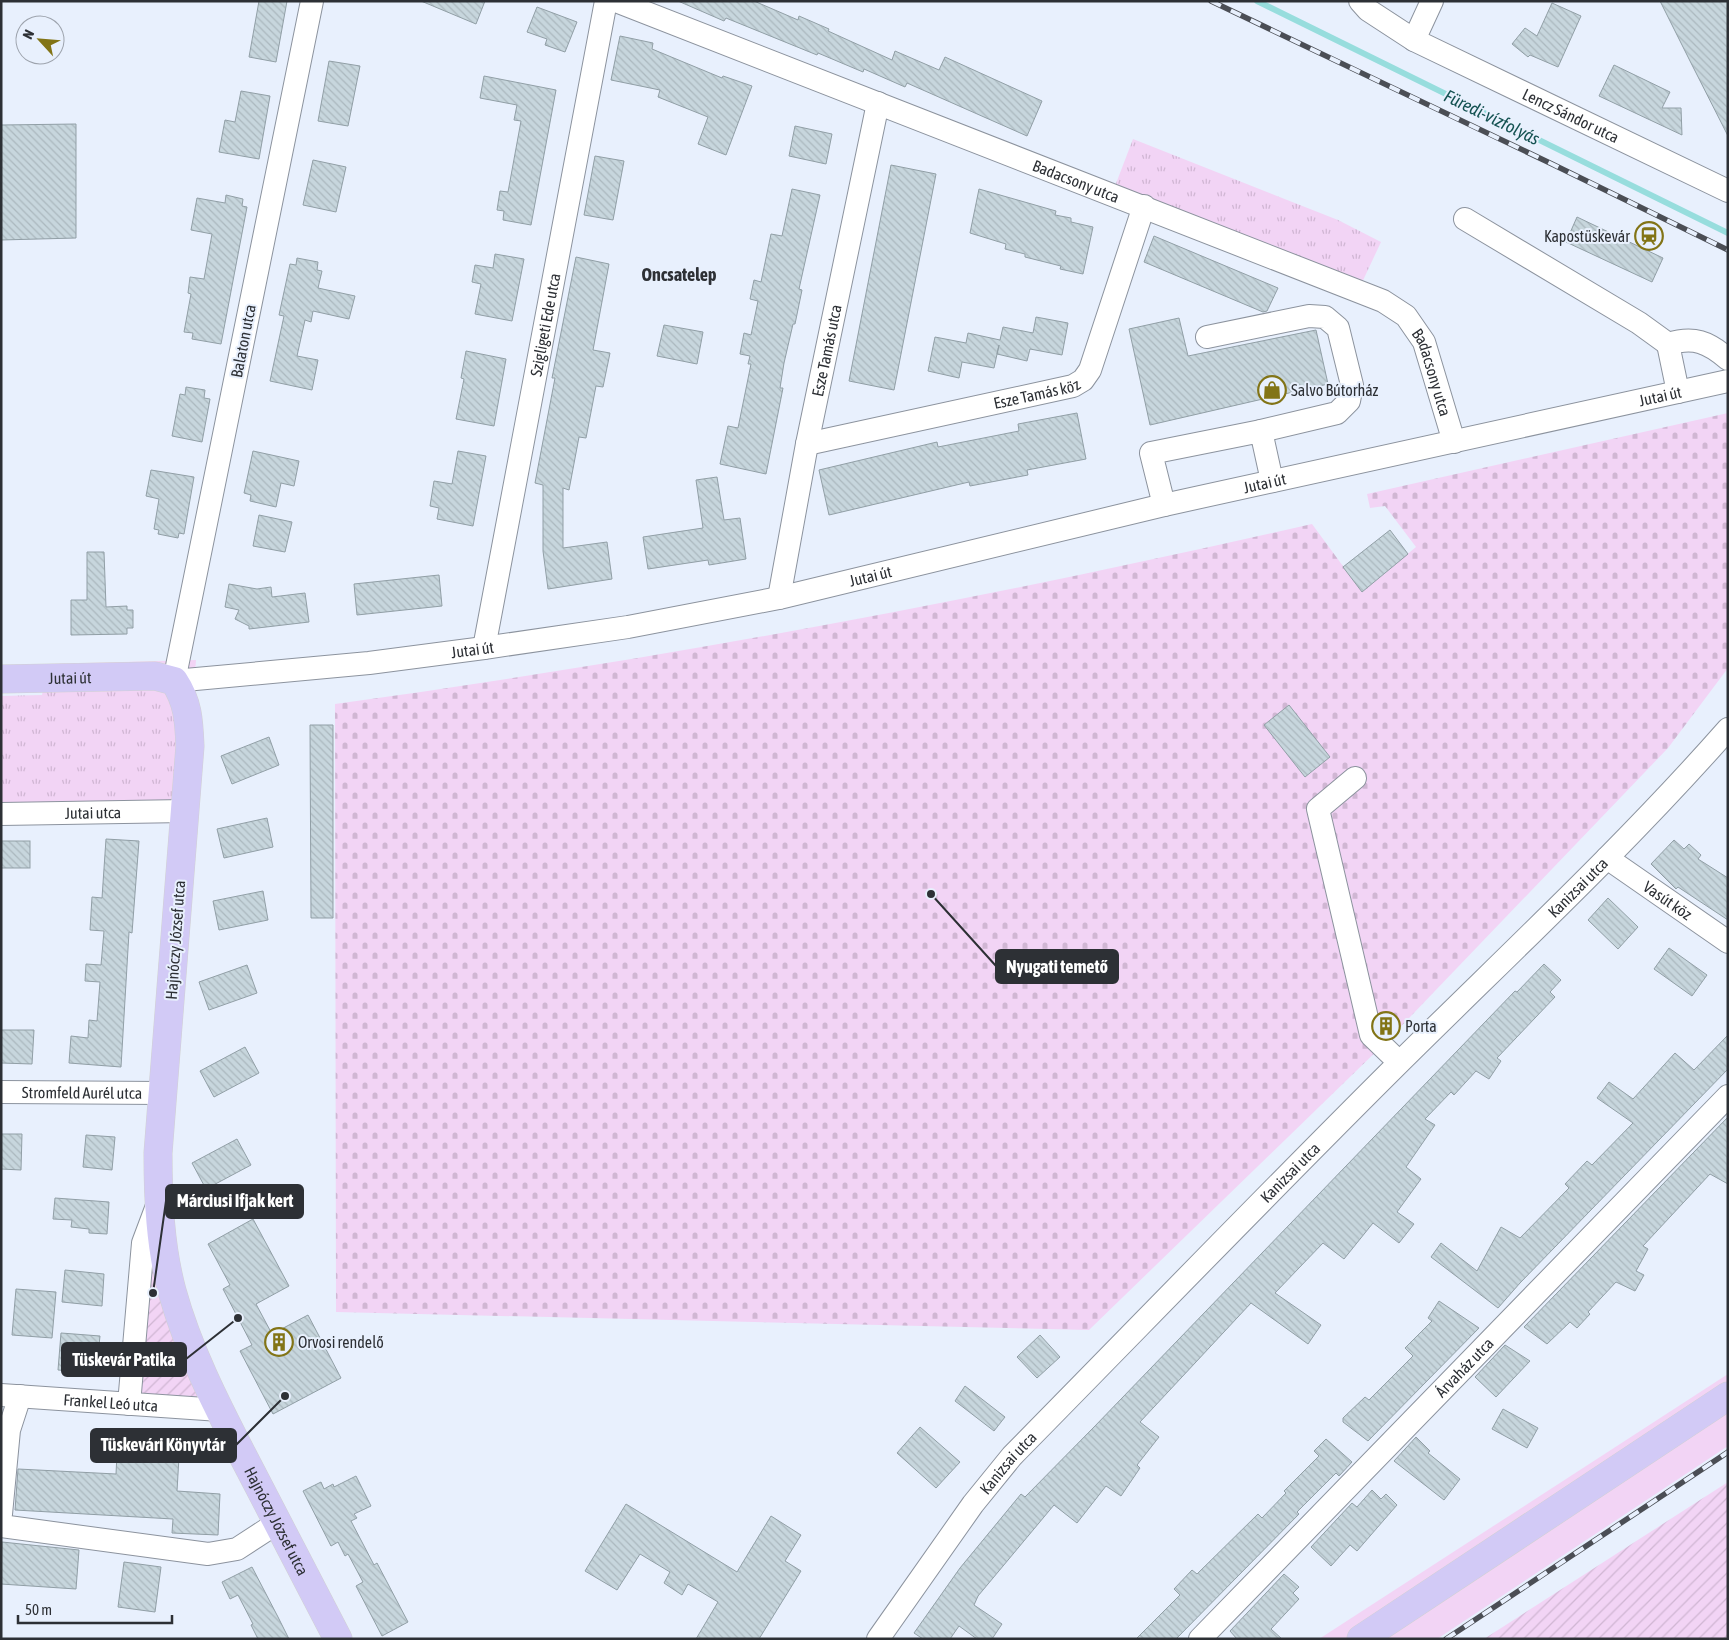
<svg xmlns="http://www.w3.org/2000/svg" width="1729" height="1640" viewBox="0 0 1729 1640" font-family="'Asap Condensed',sans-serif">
	<defs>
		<pattern id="cemetery-stones" width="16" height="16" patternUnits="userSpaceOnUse" patternTransform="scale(1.25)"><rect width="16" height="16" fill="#f2d4f5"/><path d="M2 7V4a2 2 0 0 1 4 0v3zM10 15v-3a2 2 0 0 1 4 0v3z" fill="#d0b6d3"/></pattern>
		<pattern id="park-tufts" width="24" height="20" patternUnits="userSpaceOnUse" patternTransform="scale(1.25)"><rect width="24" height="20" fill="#f2d4f5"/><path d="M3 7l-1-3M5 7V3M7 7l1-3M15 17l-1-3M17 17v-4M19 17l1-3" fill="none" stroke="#d0b6d3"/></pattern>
		<pattern id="garden-furrows" width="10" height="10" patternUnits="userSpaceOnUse" patternTransform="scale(1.25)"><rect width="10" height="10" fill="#f2d4f5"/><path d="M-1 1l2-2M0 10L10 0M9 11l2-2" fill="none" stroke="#d0b6d3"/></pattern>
		<pattern id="building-back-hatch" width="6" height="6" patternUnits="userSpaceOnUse" patternTransform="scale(1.25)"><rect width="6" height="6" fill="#c7d6dd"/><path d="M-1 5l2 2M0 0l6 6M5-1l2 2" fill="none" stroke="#abb8be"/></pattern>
	</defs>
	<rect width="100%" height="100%" fill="#e8f0fd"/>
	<path fill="#f2d4f5" d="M1728,1374v72l-291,193h-118z"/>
	<path fill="url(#cemetery-stones)" d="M1728,413v255l-60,80 -281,293 -298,289 -753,-18 -1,-608c328,-45 654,-106 977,-180l50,68 54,-45 -31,-41 -15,2 -3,-14z"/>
	<g fill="url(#park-tufts)">
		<path d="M1133,139l205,81 43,22 -23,49 -246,-97z"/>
		<path d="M196,660l-12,163 -183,1v-128l41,-1 6,-31z"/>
	</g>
	<g fill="url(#garden-furrows)">
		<path d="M149,1249l57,158 -71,-8z"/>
		<path d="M1728,1482v157h-244z"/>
	</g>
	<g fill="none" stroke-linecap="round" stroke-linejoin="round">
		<path stroke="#97dddd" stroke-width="6" d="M1257,1l471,232"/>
	</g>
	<g fill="url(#building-back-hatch)" stroke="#919fa6">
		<path d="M259,1h28l-11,61 -27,-5z"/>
		<path d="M421,1h64l-9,23z"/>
		<path d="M678,1h76l44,19 1,-4 30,13 -1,2 64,29 3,-9 44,19 6,-13 97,44 -15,35 -120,-53 -2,4 -41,-18 -1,3 -45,-19 -1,2 -91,-37 -2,3z"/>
		<path d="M1660,1h68v135l-38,-75z"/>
		<path d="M1552,3l29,13 -23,51 -28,-12 -2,2 -16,-13 13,-16 12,8z"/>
		<path d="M537,7l40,15 -12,30 -20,-7 2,-6 -20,-7z"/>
		<path d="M620,36l33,7 -1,6 70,29 1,-2 29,10 -26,69 -28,-11 10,-27 -50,-20 2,-7 -49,-10z"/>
		<path d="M329,61l31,5 -12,60 -30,-5z"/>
		<path d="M1614,65l56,27 -8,16h19l1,27 -83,-39z"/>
		<path d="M484,76l72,14 -25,135 -28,-5 1,-9 -7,-1 3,-19 8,1 13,-71 -7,-1 3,-15 -37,-7z"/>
		<path d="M241,91l29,5 -11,63 -40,-7 6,-32 10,2z"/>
		<path d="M76,124v114l-75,2v-115z"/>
		<path d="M795,126l37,8 -6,30 -37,-8z"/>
		<path d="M595,156l29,5 -11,59 -29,-5z"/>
		<path d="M313,160l33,7 -10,45 -33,-7z"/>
		<path d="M891,165l45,9 -42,216 -45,-9z"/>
		<path d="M792,189l28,6 -21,94 3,1 -7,34h-2l-9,39 -4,25h3l-17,86 -46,-10 8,-38 10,2 13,-64h-3l2,-8 -10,-2 4,-21 7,2 7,-34 -8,-2 4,-19 7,2 10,-48 11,2z"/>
		<path d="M979,189l77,22 -1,4 16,3v4l22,5 -10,47 -23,-5 1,-3 -36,-9v-3l-20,-5 1,-5 -36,-11z"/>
		<path d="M226,195l17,4 -1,7 5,1 -26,137 -29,-5 1,-6 -9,-1 7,-38 -3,-1 2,-16 14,2 8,-45 -21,-4 6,-32 28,5z"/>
		<path d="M1577,217l86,41 -11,24 -86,-40z"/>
		<path d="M1154,236l124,52 -11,23 -4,1 -119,-50z"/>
		<path d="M495,254l29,5 -12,62 -37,-7 6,-30 -9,-2 3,-17 18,3z"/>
		<path d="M576,257l33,7 -16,86 17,3 -7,34 -7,-1 -10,52 -7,-1 -10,53 -6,-2v60l44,-6 5,37 -64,10 -5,-38v-66l-8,-2 20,-105h-3z"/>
		<path d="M297,258l21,4 -1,8 5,1 -4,17 37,8 -6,23 -36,-8 -2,11 -6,-2 -8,36 21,4 -6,30 -42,-9 14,-65 -5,-1 11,-51 6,1z"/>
		<path d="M1036,317l32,6 -6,32 -32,-6 -3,12 -30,-7 2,-9 -5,23 -32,-6 -3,16 -31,-7 7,-34 31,6 2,-10 32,7 3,-13 30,6z"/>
		<path d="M1179,318l9,38 128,-26 12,54 -178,41 -21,-96z"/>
		<path d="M664,325l39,7 -6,32 -40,-8z"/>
		<path d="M466,351l40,8 -12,67 -38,-7 8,-40 -3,-1z"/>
		<path d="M186,387l19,3 -1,8 6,1 -8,43 -30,-6 8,-42 5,1z"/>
		<path d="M1077,413l9,46 -59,11 1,5 -58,11 -1,-4 -140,33 -10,-45 118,-28 1,5 81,-16 -1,-7z"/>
		<path d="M253,451l46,10 -5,25 -13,-3 -5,24 -26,-6 1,-6 -7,-2z"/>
		<path d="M458,451l28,5 -13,70 -36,-7 2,-11 -9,-2 4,-25 18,3z"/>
		<path d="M151,470l43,7 -10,57 -5,-1 -1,5 -20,-4 1,-4 -5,-1 5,-30 -13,-3z"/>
		<path d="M717,477l7,43 16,-2 6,41 -37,6 -1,-5 -60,9 -5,-32 60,-9 -7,-48z"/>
		<path d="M259,515l33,7 -7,30 -32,-6z"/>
		<path d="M1390,530l18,24 -46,38 -19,-25z"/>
		<path d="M87,552h17l2,55 21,-1v4h6v18h-6v6l-56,1v-35h16z"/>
		<path d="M439,575l3,31 -85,9 -3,-31z"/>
		<path d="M229,584l28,5 14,-2 1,10 33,-4 4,29 -60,7v-3l-14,-7 4,-9 -14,-3z"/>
		<path d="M1289,705l41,52 -25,20 -41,-52z"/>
		<path d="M310,725h23v193h-22z"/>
		<path d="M269,737l10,28 -47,19 -11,-28z"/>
		<path d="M267,818l6,29 -49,11 -7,-29z"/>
		<path d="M106,839l33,2 -7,92 -3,-1 -8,135 -52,-4 2,-27 17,2 1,-18 8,1 3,-39 -15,-1 1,-17 15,1 3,-34 -14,-1 2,-33 10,1z"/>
		<path d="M1674,840l10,9 5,-5 12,11 -3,4 30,19v42l-50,-33 -2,2 -25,-25z"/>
		<rect x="1" y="841" width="29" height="27"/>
		<path d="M263,891l5,29 -49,10 -6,-29z"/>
		<path d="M1608,898l30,29 -20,22 -30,-29z"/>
		<path d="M1669,948l38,27 -15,21 -38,-27z"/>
		<path d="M1544,964l17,16 -11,12 5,5 -58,61 4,3 -12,18 -13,-8 -22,24 -3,-3 -26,27 10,6 -29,42 15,12 -24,33 17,12 -15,19 -26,-20 -29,36 -21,-16 -48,50 46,32 -13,19 -57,-41 -111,119 19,15 -22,28 3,3 -19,28 -15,-10 -29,37 -23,-18 -76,91 -4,9 28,19 -10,15h-15l-18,-13 -9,13h-27l-9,-6 46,-65 61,-74 4,3 69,-70 421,-436 2,1z"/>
		<path d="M247,965l10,28 -48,17 -10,-28z"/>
		<path d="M1,1030h33l-2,34 -31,-1z"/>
		<path d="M1728,1035v34l-208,214 -22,25 -67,-51 10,-14 36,28 24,-44 19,11 49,-50 -4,-4 22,-23 5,4 41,-42 -36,-25 12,-16 24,17 42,-46 19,17z"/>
		<path d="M245,1047l14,26 -45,24 -14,-26z"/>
		<path d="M1728,1117v67l-18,-10 -67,72 5,3 -12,22 8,4 -9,16 -19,-9 -28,30 2,2 -13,14 -7,-6 -23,22 -23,-17z"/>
		<path d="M1,1134h21l-1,36 -20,-1z"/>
		<path d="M86,1135l29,2 -3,33 -29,-3z"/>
		<path d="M237,1139l14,26 -45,24 -14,-26z"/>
		<path d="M55,1198l54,4 -2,32 -18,-1v-4l-18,-2 1,-7 -19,-1z"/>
		<path d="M253,1219l36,67 -33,18 16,30 36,-19 33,63 -68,36 -33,-63 12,-6 -29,-56 7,-4 -22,-41z"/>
		<path d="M65,1270l39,4 -2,32 -40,-4z"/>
		<path d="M16,1289l40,3 -4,46 -40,-3z"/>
		<path d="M1439,1301l40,27 -111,113 -25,-19v-4l22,-21 4,3 44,-44 -8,-8 27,-27 -4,-3z"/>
		<path d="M61,1333l39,3 -4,37 -38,-3z"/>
		<path d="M1040,1335l20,22 -23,21 -20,-21z"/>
		<path d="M1505,1345l25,16 -34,36 -21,-20z"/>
		<path d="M965,1386l40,31 -11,14 -39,-30z"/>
		<path d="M1503,1409l35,19 -11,20 -35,-19z"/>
		<path d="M920,1427l40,35 -24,26 -39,-35z"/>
		<path d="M1416,1437l14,14 -2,2 32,26 -16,21 -50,-39z"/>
		<path d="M1326,1439l26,23 -13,14 -3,-3 -39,39 2,2 -123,125h-40l44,-44 -6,-6 18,-19 5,4 61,-60 4,4 24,-25 -2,-2 35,-35 -5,-5z"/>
		<path d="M117,1454l62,3 -2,34 43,3 -2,41 -46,-2 1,-14 -158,-9 3,-41 98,5z"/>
		<path d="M356,1476l15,30 -17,8 3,4 -6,3 23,44 3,-2 31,59 -26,14 -26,-50 7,-4 -15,-28 -3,2 -7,-14 -7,4 -28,-55 18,-9 3,7 9,-5 1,3z"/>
		<path d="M1372,1490l9,9 5,-5 11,11 -40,46 -7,-6 -19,21 -20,-19 41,-44 5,4z"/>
		<path d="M626,1504l111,68 34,-56 30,19 -16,26 16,10 -42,68h-63l22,-37 -30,-18 -6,11 -18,-12 6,-11 -30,-18 -23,36 -32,-19z"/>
		<path d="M2,1542l77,8 -3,39 -75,-5z"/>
		<path d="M124,1562l37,5 -6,45 -37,-5z"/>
		<path d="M252,1567l26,50 11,22h-31l-7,-14 2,-1 -15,-29 -8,4 -8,-17z"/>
		<path d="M1284,1574l15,13 -6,6 6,6 -28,30 11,10h-45l-7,-8z"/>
	</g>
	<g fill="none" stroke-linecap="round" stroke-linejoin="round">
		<defs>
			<g id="minor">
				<path id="s1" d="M312,1l-138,680 195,-18 115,-15 144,-21 151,-29 385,-93 564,-124"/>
				<path id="s2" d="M616,1l767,300 23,15 18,26 30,100"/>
				<path id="s3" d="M1360,1l8,9 46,30 314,151"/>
				<path d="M1414,40l18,-39"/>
				<path d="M1465,219l174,104 29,21"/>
				<path d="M1207,337l102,-21 16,1 13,11 14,57 -3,16 -12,12 -76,18"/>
				<path d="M1678,392l-10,-48c26,-8 40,-2 60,15"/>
				<path id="s4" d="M807,444l266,-58 10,-6 7,-10 54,-164"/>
				<path d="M1164,505l-13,-52 110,-22 11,50"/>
				<path id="s5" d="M779,598l28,-154 71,-341"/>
				<path id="s6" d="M484,648l122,-647"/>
				<path d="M1355,778l-37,31 53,226 28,27"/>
				<path id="s7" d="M1,814l184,-3"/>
				<path id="s8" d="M1607,858l121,84"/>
				<path id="s9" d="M1,1092l162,1"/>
				<path id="s10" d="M1,1395l219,15"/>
				<path d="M129,1404l14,-161 15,-40"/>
				<path d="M1,1514l8,-84 11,-34"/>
				<path d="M1,1526l207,28 29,-5 40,-26"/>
				<path id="s11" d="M878,1639l95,-135 39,-48c130,-132 258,-265 389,-395 110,-109 224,-215 327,-332"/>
				<path id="s12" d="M1200,1639l528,-543"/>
			</g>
			<g id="major">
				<path id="s13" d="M1,679l154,-3 19,5c14,21 15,40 16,65l-32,407c0,46 2,93 14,138 16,58 44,113 72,167 31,60 63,121 94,181"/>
				<path d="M1361,1639l367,-243"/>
			</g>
		</defs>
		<use href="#minor" stroke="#8c939e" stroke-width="24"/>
		<use href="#major" stroke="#d1d1d3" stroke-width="29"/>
		<use href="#minor" stroke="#fff" stroke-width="22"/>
		<use href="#major" stroke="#d2caf6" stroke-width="28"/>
		<defs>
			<g id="rail">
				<path d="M1211,1l341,163 176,86"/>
				<path d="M1446,1639l282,-187"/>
			</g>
		</defs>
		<use href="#rail" stroke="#4b4e55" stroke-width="5.5"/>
		<use href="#rail" stroke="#e8f0fd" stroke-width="4" stroke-dasharray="11" stroke-linecap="butt"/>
	</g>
	<defs>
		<symbol id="station-ring" viewBox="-11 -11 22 22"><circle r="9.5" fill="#e8f0fd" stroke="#827416" stroke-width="1.5"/><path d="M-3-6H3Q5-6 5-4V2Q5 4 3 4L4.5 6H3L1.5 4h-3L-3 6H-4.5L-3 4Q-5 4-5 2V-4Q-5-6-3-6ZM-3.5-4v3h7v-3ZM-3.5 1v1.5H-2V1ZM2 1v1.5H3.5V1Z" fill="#827416"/></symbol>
		<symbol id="shop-ring" viewBox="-11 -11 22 22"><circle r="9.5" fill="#e8f0fd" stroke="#827416" stroke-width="1.5"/><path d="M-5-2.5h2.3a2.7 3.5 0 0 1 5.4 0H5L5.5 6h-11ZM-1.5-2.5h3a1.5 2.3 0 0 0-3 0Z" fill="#827416"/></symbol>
		<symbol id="building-ring" viewBox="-11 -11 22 22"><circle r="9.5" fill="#e8f0fd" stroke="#827416" stroke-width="1.5"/><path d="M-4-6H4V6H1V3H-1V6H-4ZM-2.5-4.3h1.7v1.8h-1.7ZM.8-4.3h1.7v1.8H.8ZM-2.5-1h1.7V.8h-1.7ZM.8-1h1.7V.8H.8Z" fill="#827416"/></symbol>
	</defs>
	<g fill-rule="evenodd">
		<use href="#station-ring" x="1633" y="220" width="32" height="32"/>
		<use href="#shop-ring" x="1256" y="374" width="32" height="32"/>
		<use href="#building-ring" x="1370" y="1010" width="32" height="32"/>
		<use href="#building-ring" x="263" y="1326" width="32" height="32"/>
	</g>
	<g text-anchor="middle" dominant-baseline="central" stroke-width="4" stroke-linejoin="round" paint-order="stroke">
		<g font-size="16" fill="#2d3035" stroke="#e8f0fd">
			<text stroke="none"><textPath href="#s3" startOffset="241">Lencz Sándor utca</textPath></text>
			<text stroke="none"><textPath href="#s2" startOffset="494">Badacsony utca</textPath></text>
			<text stroke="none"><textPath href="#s6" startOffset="329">Szigligeti Ede utca</textPath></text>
			<text transform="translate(243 341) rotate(-79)">Balaton utca</text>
			<text stroke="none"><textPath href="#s5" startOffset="252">Esze Tamás utca</textPath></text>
			<text stroke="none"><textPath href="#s2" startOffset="914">Badacsony utca</textPath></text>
			<text stroke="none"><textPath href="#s4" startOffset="235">Esze Tamás köz</textPath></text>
			<text stroke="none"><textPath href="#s1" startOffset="2209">Jutai út</textPath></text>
			<text stroke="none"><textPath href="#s1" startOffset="1804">Jutai út</textPath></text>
			<text stroke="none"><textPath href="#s1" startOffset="1399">Jutai út</textPath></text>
			<text stroke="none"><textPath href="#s1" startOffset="994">Jutai út</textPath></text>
			<text stroke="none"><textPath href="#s13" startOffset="69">Jutai út</textPath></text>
			<text stroke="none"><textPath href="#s7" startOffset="92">Jutai utca</textPath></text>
			<text stroke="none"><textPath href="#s11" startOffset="1029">Kanizsai utca</textPath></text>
			<text stroke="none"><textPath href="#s8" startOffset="74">Vasút köz</textPath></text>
			<text transform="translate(175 940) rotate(-86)">Hajnóczy József utca</text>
			<text stroke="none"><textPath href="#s9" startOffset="81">Stromfeld Aurél utca</textPath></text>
			<text stroke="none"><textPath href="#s11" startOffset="624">Kanizsai utca</textPath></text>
			<text stroke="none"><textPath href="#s12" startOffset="379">Árvaház utca</textPath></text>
			<text stroke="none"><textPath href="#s10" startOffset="110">Frankel Leó utca</textPath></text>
			<text stroke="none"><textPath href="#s11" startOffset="219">Kanizsai utca</textPath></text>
			<text stroke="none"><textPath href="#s13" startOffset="1042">Hajnóczy József utca</textPath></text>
		</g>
		<g font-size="16" fill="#2d3035" stroke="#e8f0fd" text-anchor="start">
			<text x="1630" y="236" text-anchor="end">Kapostüskevár</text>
			<text x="1291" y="390">Salvo Bútorház</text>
			<text x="1405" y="1026">Porta</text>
			<text x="298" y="1342">Orvosi rendelő</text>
		</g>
		<g font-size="18" font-style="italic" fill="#145252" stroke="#e8f0fd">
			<text transform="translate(1492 117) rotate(26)">Füredi-vízfolyás</text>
		</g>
		<g font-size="18" font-weight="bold" fill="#2d3035" stroke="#e8f0fd">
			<text x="679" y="274">Oncsatelep</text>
		</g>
	</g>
	<path fill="none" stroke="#2d3035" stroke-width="2" d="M931 894L996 966M153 1293L166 1201M238 1318L186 1359M285 1396L236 1445"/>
	<g fill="#2d3035" stroke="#e8f0fd" stroke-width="2">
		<circle cx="931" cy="894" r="5"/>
		<circle cx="153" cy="1293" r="5"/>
		<circle cx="238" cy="1318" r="5"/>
		<circle cx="285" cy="1396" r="5"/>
	</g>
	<g fill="#2d3035" stroke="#2d3035" stroke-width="2">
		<rect x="996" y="950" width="122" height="33" rx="5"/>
		<rect x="166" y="1185" width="137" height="33" rx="5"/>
		<rect x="62" y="1343" width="124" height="33" rx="5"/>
		<rect x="91" y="1429" width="145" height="33" rx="5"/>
	</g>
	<g font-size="18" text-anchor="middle" font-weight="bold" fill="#fff">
		<text x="1057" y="973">Nyugati temető</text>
		<text x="235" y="1207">Márciusi Ifjak kert</text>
		<text x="124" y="1366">Tüskevár Patika</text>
		<text x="163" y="1451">Tüskevári Könyvtár</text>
	</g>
	<rect width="1729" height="1640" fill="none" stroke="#2d3035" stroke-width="5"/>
	<g transform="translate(40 40) rotate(296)"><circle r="24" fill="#e8f0fd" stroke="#9da3ad"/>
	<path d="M0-4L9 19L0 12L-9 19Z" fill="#827416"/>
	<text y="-8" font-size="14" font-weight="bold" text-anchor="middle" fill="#2d3035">N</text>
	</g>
	<path d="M18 1615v8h154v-8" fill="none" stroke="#2d3035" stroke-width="2.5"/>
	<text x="25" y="1615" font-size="15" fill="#2d3035" stroke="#e8f0fd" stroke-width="4" paint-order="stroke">50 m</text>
</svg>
